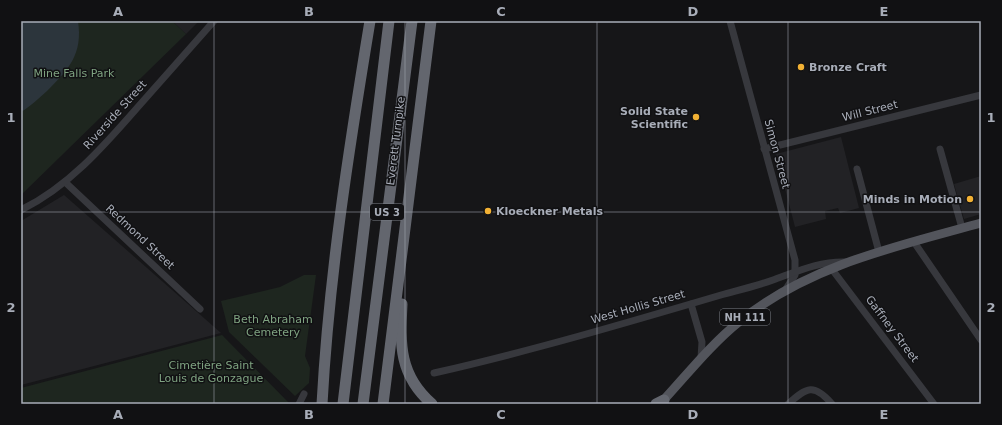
<svg xmlns="http://www.w3.org/2000/svg" width="1002" height="425" viewBox="0 0 1002 425" font-family="'DejaVu Sans',sans-serif">
	<rect width="100%" height="100%" fill="#161618"/>
	<g fill="#222225">
		<path d="M172,21h27l-13,13z"/>
		<path d="M841,137l18,71 -19,5 -2,-5 -13,3 1,8 -31,8 -19,-73z"/>
		<path d="M981,176v38l-17,5 -10,-35z"/>
		<path d="M64,195l157,138 -200,52v-164z"/>
	</g>
	<g fill="#1e261f">
		<path d="M21,21h151l14,13 -165,161z"/>
		<path d="M304,275h12l-11,81 5,12 -1,15 -14,13 -66,-64 -8,-31 59,-14z"/>
		<path d="M222,335l68,69h-269v-16z"/>
	</g>
	<path fill="#2c353c" d="M21,21h57c5,33 -9,48 -31,70 -9,8 -16,15 -26,21z"/>
	<g fill="none" stroke-linecap="round" stroke-linejoin="round">
		<g stroke="#37383d" stroke-width="7">
			<path d="M730,21l65,239v15l-9,14"/>
			<path d="M764,149l217,-54"/>
			<path d="M940,149l22,79"/>
			<path d="M857,169l22,83"/>
			<path d="M65,182l135,127"/>
			<path d="M21,210c47,-23 82,-63 116,-102 26,-29 51,-58 77,-87"/>
			<path d="M914,242l67,98"/>
			<path d="M831,268l103,136"/>
			<path d="M691,304l11,38 -1,16"/>
			<path d="M434,373c97,-22 192,-50 287,-78 18,-5 35,-9 52,-15 25,-9 47,-19 73,-18"/>
			<path d="M299,404l5,-10"/>
			<path d="M788,404c19,-17 26,-21 44,0"/>
		</g>
		<path stroke="#53555c" stroke-width="9" d="M660,404c26,-28 50,-59 80,-83 69,-56 158,-75 241,-98"/>
		<g stroke="#63666e" stroke-width="11">
			<path d="M402,304c-2,41 -3,71 30,100"/>
			<path d="M322,404c7,-129 27,-256 48,-383"/>
			<path d="M343,404l46,-383"/>
			<path d="M363,404l49,-383"/>
			<path d="M383,404l48,-383"/>
			<path d="M656,404l8,-4"/>
		</g>
	</g>
	<path fill="none" stroke="#a8adb8" stroke-width="1" stroke-opacity="0.55" d="M214,21v383M405,21v383M597,21v383M788,21v383M21,212h960"/>
	<g fill="#f2b134" stroke="#111113" stroke-width="1.5">
		<circle cx="801" cy="67" r="4"/>
		<circle cx="696" cy="117" r="4"/>
		<circle cx="970" cy="199" r="4"/>
		<circle cx="488" cy="211" r="4"/>
	</g>
	<g text-anchor="middle" dominant-baseline="central" stroke-width="3" stroke-linejoin="round" paint-order="stroke">
		<g fill="#111113" stroke="#7b7e86" stroke-width="1">
			<rect x="370" y="204" width="34" height="16" rx="3"/>
			<rect x="720" y="309" width="50" height="16" rx="3"/>
		</g>
		<g font-size="10" font-weight="bold" fill="#a8adb8">
			<text x="387" y="212">US 3</text>
			<text x="745" y="317">NH 111</text>
		</g>
		<g font-size="11" font-weight="bold" fill="#a8adb8" stroke="#111113" text-anchor="start">
			<text x="809" y="67">Bronze Craft</text>
			<text x="688" y="111" text-anchor="end">Solid State<tspan x="688" dy="13">Scientific</tspan></text>
			<text x="962" y="199" text-anchor="end">Minds in Motion</text>
			<text x="496" y="211">Kloeckner Metals</text>
		</g>
		<g font-size="11" fill="#7fa381" stroke="#111113">
			<text x="74" y="73">Mine Falls Park</text>
			<text x="273" y="319">Beth Abraham<tspan x="273" dy="13">Cemetery</tspan></text>
			<text x="211" y="365">Cimetière Saint<tspan x="211" dy="13">Louis de Gonzague</tspan></text>
		</g>
		<g font-size="11" fill="#a8adb8" stroke="#111113">
			<text transform="translate(870 111) rotate(-14)">Will Street</text>
			<text transform="translate(115 115) rotate(-48)">Riverside Street</text>
			<text transform="translate(396 141) rotate(-83)">Everett Turnpike</text>
			<text transform="translate(777 154) rotate(75)">Simon Street</text>
			<text transform="translate(140 237) rotate(43)">Redmond Street</text>
			<text transform="translate(638 307) rotate(-16)">West Hollis Street</text>
			<text transform="translate(892 329) rotate(53)">Gaffney Street</text>
		</g>
	</g>
	<rect width="1002" height="425" fill="none" stroke="#111113" stroke-width="44"/>
	<rect x="22" y="22" width="958" height="381" fill="none" stroke="#a8adb8" stroke-width="1.5"/>
	<g font-size="13" text-anchor="middle" font-weight="bold" fill="#a8adb8">
		<text x="118" y="16">A</text>
		<text x="309" y="16">B</text>
		<text x="501" y="16">C</text>
		<text x="693" y="16">D</text>
		<text x="884" y="16">E</text>
		<text x="11" y="122">1</text>
		<text x="991" y="122">1</text>
		<text x="11" y="312">2</text>
		<text x="991" y="312">2</text>
		<text x="118" y="419">A</text>
		<text x="309" y="419">B</text>
		<text x="501" y="419">C</text>
		<text x="693" y="419">D</text>
		<text x="884" y="419">E</text>
	</g>
</svg>
